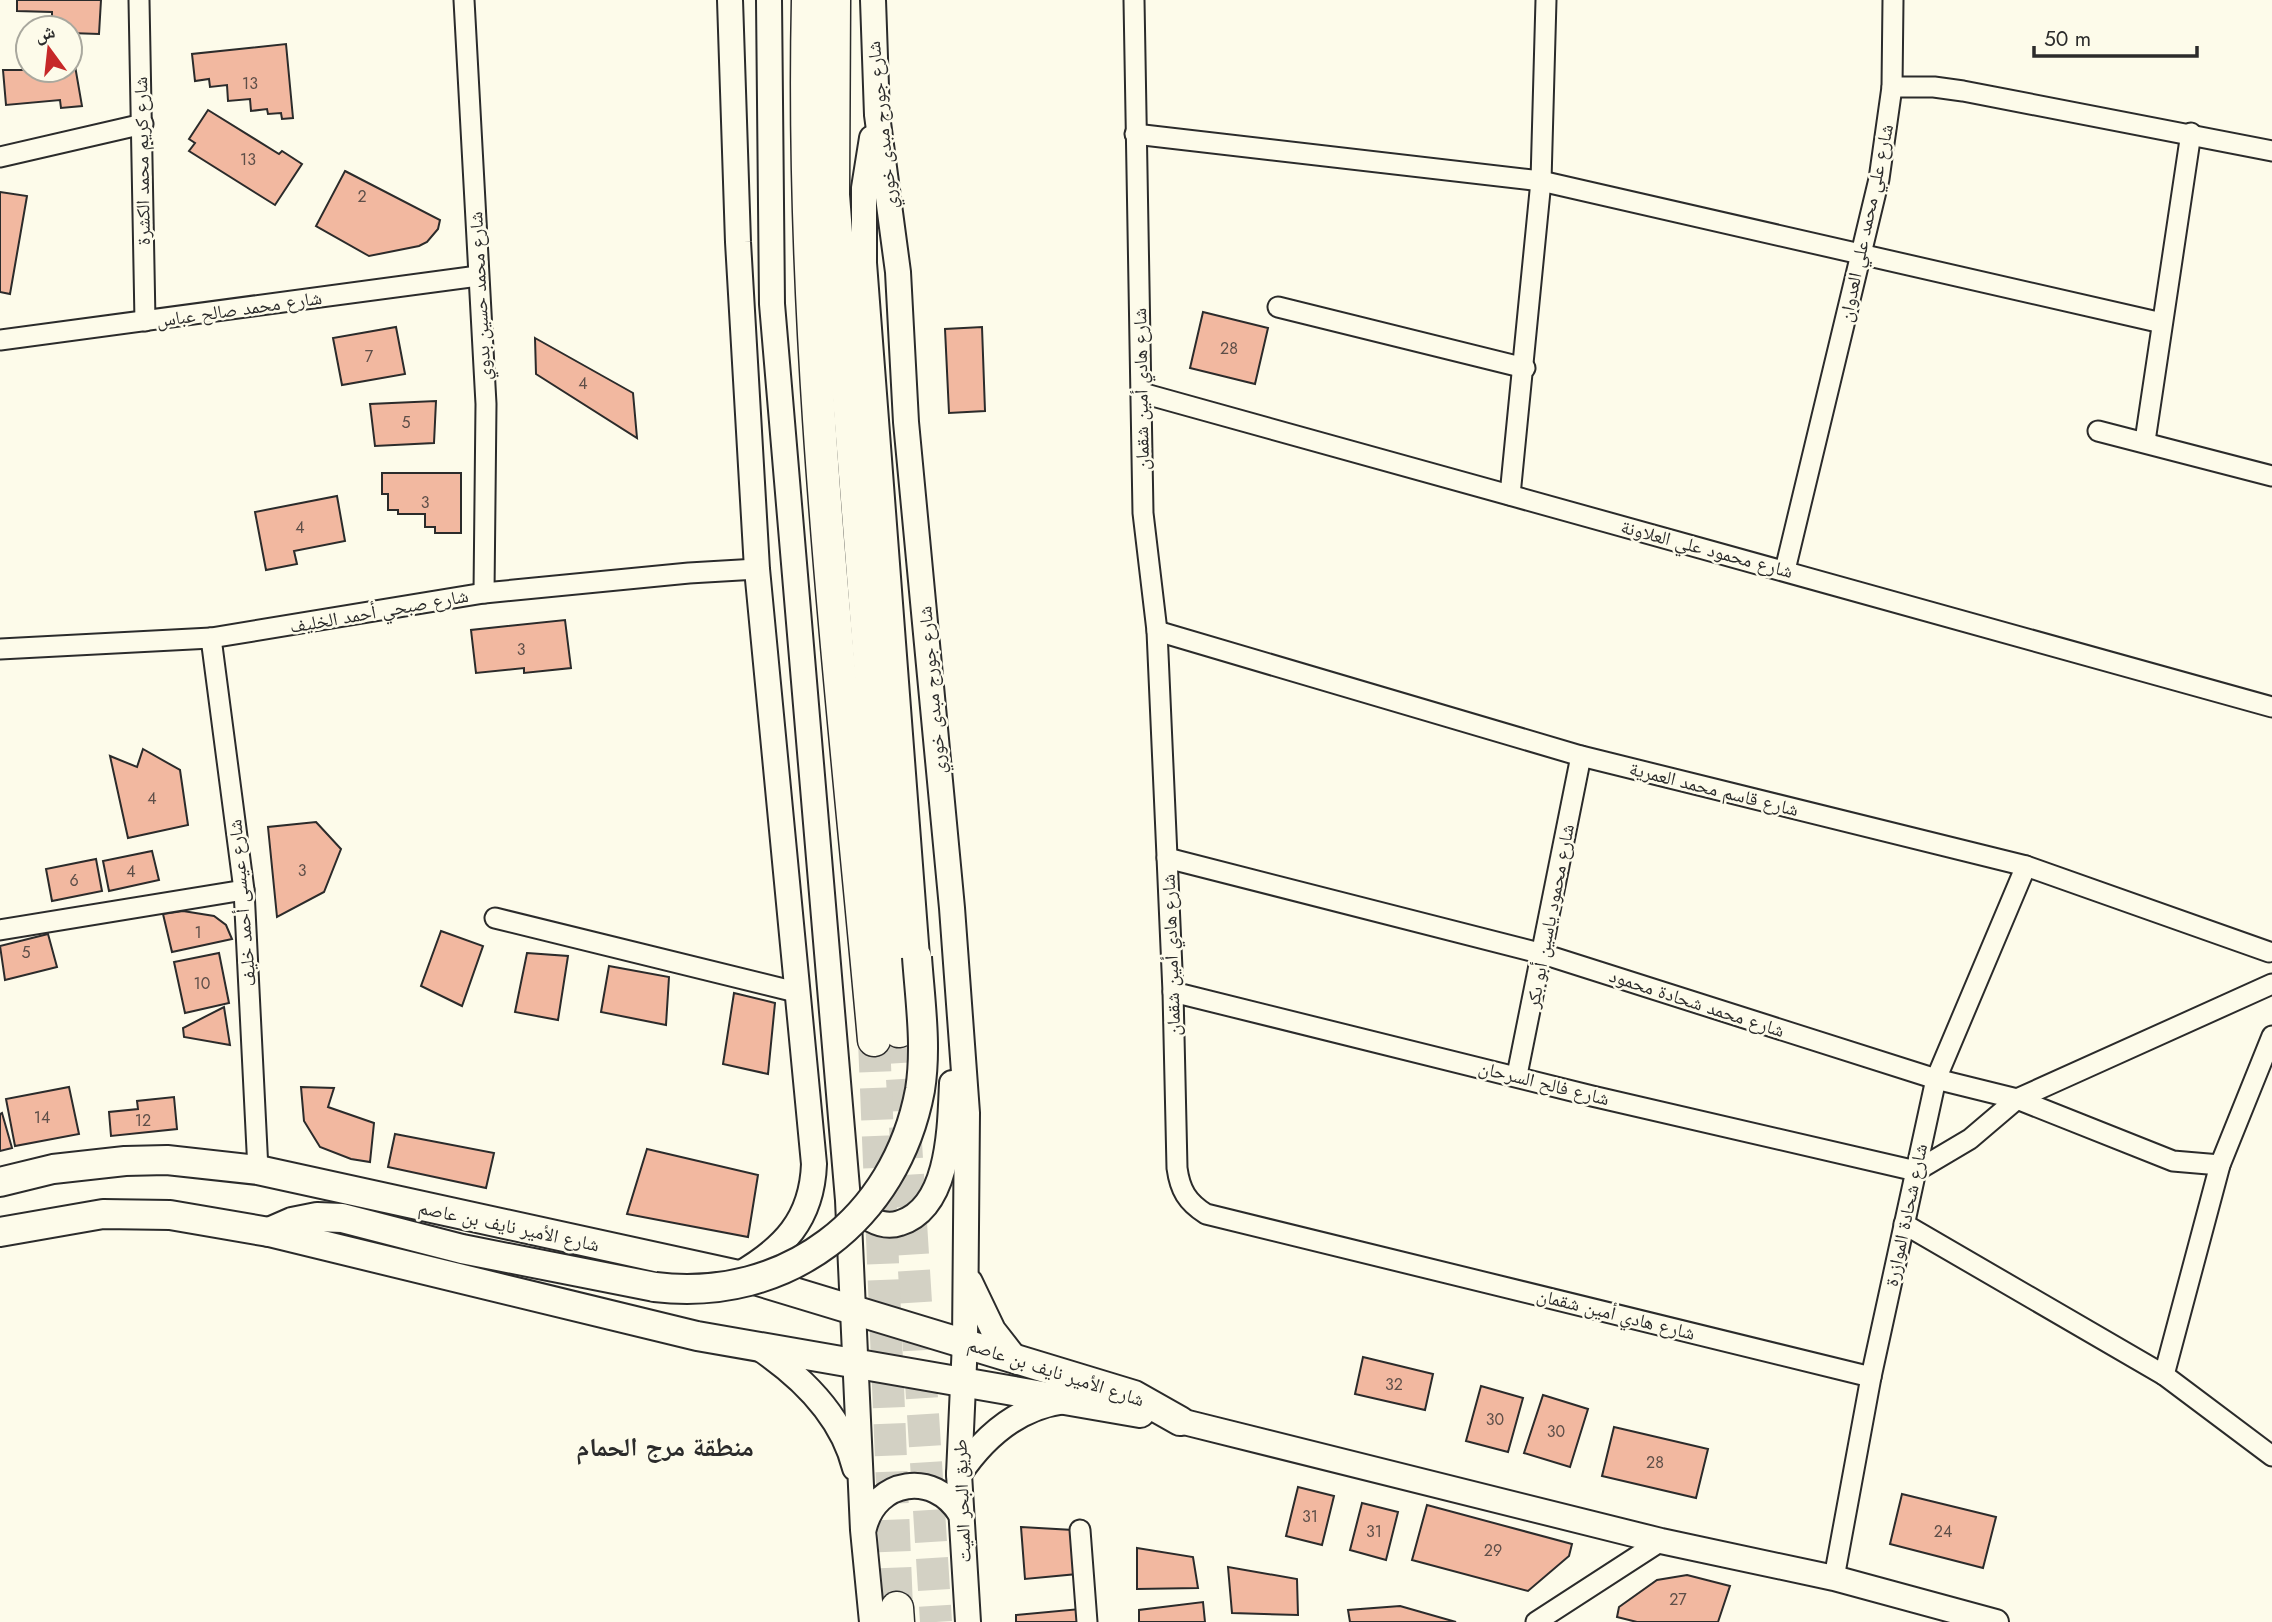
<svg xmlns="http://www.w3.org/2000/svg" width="2272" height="1622" viewBox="0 0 2272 1622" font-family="Jost,'Noto Naskh Arabic',sans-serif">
	<rect width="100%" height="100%" fill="#fdfbea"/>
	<g fill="#f2b8a0" stroke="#2b2b2b" stroke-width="2">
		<path d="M17,0h84l-2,34 -29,-1v-5h-18v-16l-35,-1z"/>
		<path d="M286,44l7,74 -11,1 -1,-6 -13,1 -1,-5 -16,2 -1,-12 -22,2 -1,-16 -17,2 -1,-8 -14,2 -3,-27z"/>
		<path d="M70,60h4l8,46 -21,2 -1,-8 -54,5 -3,-35h67z"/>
		<path d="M208,110l71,44 3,-3 20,13 -27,41 -86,-54 6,-8 -6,-4z"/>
		<path d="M345,171l95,49 -2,9 -11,13 -8,4 -50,10 -53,-30z"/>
		<path d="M0,192l27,4 -17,98 -10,-2z"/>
		<path d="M1203,312l65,16 -13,56 -65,-16z"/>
		<path d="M396,327l9,47 -63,11 -9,-47z"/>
		<path d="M982,327l3,84 -36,2 -4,-84z"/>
		<path d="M535,338l98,55 4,45 -101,-64z"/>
		<path d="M436,401l-2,42 -59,3 -5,-42z"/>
		<path d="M382,473h79v60h-26v-6h-10v-13h-27v-4h-10v-16h-6z"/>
		<path d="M337,496l8,45 -51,10 3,13 -31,6 -11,-58z"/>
		<path d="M565,620l6,48 -47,5v-5l-48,5 -5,-43z"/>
		<path d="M143,749l37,21 8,55 -60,13 -18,-82 27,11z"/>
		<path d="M316,822l25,27 -17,43 -47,25 -9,-90z"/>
		<path d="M152,851l7,29 -50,11 -6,-30z"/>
		<path d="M96,859l6,32 -50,10 -6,-32z"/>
		<path d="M183,911l31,5 12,9 6,14 -60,13 -9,-38z"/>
		<path d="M441,931l42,15 -21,60 -41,-20z"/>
		<path d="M48,934l9,33 -52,13 -5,-34z"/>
		<path d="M219,953l10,50 -44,10 -11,-51z"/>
		<path d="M527,953l41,3 -10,64 -43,-8z"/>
		<path d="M609,966l60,11 -3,48 -65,-13z"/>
		<path d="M734,993l41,10 -7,71 -45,-10z"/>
		<path d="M224,1007l6,38 -46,-8 -1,-9z"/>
		<path d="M69,1087l10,47 -64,12 -9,-47z"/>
		<path d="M301,1087l33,1 -6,19 46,16 -4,39 -19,-3 -31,-12 -16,-26z"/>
		<path d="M174,1097l3,32 -66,7 -2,-24 29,-3 -1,-8z"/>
		<path d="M2,1113l10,35 -12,3v-37z"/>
		<path d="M395,1134l99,19 -8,35 -98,-21z"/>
		<path d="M647,1149l111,26 -10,62 -121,-23z"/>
		<path d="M1363,1357l70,17 -8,36 -70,-16z"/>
		<path d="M1481,1386l42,12 -15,54 -42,-11z"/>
		<path d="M1543,1395l45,14 -18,58 -46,-14z"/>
		<path d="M1614,1427l94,22 -12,49 -94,-22z"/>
		<path d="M1298,1487l36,9 -12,49 -36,-9z"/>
		<path d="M1902,1494l94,23 -13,51 -93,-24z"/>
		<path d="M1362,1503l36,9 -12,48 -36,-10z"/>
		<path d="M1427,1505l145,39 -3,12 -41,35 -116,-31z"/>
		<path d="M1021,1527l52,3 4,44 -52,5z"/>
		<path d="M1137,1548l56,9 5,31 -61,1z"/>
		<path d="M1228,1567l69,12 1,36 -66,-2z"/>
		<path d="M1687,1575l43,11 -12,36h-81l-20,-5 2,-10 38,-27z"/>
		<path d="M1203,1602l2,20h-66v-12z"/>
		<path d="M1400,1606l56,16h-106l-2,-12z"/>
		<path d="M1080,1609l1,13h-65v-7z"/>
	</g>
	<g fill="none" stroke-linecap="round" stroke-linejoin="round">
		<g stroke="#d3d1c4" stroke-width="32" stroke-dasharray="32 16" stroke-linecap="butt">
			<path d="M899,1031l37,591"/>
			<path d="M874,1040l23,568"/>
		</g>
		<defs>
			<g id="minor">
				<path d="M139,0l6,321"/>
				<path d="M464,0l22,404 -2,189"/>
				<path d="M1134,0l9,513 14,118 16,361 4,176c3,22 10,34 29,46l665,163"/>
				<path d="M1892,87l1,-87"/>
				<path d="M1135,134l406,47 621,142"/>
				<path d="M0,157l143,-33"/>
				<path d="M1278,307l247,61"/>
				<path d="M0,340l478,-64"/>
				<path d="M1142,393l1130,314"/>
				<path d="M2098,431l174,45"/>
				<path d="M2145,441l46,-308"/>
				<path d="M1510,495l31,-314 5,-181"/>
				<path d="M1785,570l94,-391 13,-92h42l29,4 309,60"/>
				<path d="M1157,631l424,125 445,110 243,86"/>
				<path d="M211,638l33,252 14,280"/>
				<path d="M0,649l211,-11 273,-45 205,-20 68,-4"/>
				<path d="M1167,858l376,96 393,125 81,20 156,62 47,4"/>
				<path d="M495,918l301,74"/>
				<path d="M0,930l244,-40"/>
				<path d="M1173,992l419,104 324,75 54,-32 47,-40 255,-115"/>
				<path d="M1517,1075l64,-319"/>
				<path d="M1904,1224l260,151 108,81"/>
				<path d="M2164,1375l56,-210 52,-129"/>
				<path d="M1080,1530l7,92"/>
				<path d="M1834,1578l37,-201 65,-298 90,-213"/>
				<path d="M1536,1622l125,-81"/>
			</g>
			<g id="tertiary">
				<path d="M730,0l8,242 19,327 57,595c-2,56 -31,85 -76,111"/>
				<path d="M769,0l3,304 76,896 15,330 9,92"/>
				<path d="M873,0l4,115 21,157 8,150 46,486 15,205 -2,229 -6,132 9,148"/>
				<path d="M872,138l-8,50v75l53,694"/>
				<path d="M849,1200c12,15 31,30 51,23 50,-16 50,-96 52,-140"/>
				<path d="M970,1282l23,48 25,32"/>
				<path d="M759,1348c43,29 83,68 96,120"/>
				<path d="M1180,1421l481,120 173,37 162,44"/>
				<path d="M959,1474c25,-37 59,-67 105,-73"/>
				<path d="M864,1528c12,-49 70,-57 96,-15"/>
			</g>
			<g id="secondary">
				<path d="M0,1182l53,-13 72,-8 42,-1 91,10 480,105 396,120 46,26"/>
				<path d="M0,1232l103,-18 67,1 99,17 428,104 443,77"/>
				<path d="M269,1232l23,-10 25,-5 25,1 120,31 193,38"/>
			</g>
			<g id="primary">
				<path d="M808,0c-8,347 35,694 66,1040"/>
				<path d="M834,0l-1,195 66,836"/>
				<path d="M897,1608l1,14"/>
			</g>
		</defs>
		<use href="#minor" stroke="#2b2b2b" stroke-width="23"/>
		<use href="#tertiary" stroke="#2b2b2b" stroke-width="28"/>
		<use href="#secondary" stroke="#2b2b2b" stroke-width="32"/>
		<use href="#primary" stroke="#2b2b2b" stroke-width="35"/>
		<use href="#minor" stroke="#fdfbea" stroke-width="19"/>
		<use href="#tertiary" stroke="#fdfbea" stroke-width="24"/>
		<use href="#secondary" stroke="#fdfbea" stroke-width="28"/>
		<use href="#primary" stroke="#fdfbea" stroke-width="32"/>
		<defs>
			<path id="secondary-bridge" d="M655,1287c132,16 241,-68 265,-197 7,-43 0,-90 -3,-133"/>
		</defs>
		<use href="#secondary-bridge" stroke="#2b2b2b" stroke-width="32" stroke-linecap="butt"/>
		<use href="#secondary-bridge" stroke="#fdfbea" stroke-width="28"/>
	</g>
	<g text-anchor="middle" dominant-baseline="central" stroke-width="5" stroke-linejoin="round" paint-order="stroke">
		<g font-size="16" fill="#5d4e48">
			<text x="250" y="83">13</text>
			<text x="248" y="159">13</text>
			<text x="362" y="196">2</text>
			<text x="1229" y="348">28</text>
			<text x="369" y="356">7</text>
			<text x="583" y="383">4</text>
			<text x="406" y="422">5</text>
			<text x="425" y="502">3</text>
			<text x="300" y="527">4</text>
			<text x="521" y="649">3</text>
			<text x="152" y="798">4</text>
			<text x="302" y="870">3</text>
			<text x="131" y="871">4</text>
			<text x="74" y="880">6</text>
			<text x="198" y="932">1</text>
			<text x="26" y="952">5</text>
			<text x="202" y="983">10</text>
			<text x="42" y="1117">14</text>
			<text x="143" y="1120">12</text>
			<text x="1394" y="1384">32</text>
			<text x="1495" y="1419">30</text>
			<text x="1556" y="1431">30</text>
			<text x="1655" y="1462">28</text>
			<text x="1310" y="1516">31</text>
			<text x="1374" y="1531">31</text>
			<text x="1943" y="1531">24</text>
			<text x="1493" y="1550">29</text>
			<text x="1678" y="1599">27</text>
		</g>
		<g font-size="19" fill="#2b2b2b" stroke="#fdfbea">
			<text transform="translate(882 125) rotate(-96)">شارع جورج مبدى خوري</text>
			<text transform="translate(142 161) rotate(-91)">شارع كريم محمد الكشرة</text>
			<text transform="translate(1866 223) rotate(-78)">شارع علي محمد علي العدوان</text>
			<text transform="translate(480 296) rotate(-93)">شارع محمد حسين بدوي</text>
			<text transform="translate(239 309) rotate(-8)">شارع محمد صالح عباس</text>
			<text transform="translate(1141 389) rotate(-91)">شارع هادي أمين شقمان</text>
			<text transform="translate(1707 549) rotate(15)">شارع محمود علي العلاونة</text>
			<text transform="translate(379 611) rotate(-10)">شارع صبحي أحمد الخليف</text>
			<text transform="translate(932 690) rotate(-95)">شارع جورج مبدى خوري</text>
			<text transform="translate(1714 789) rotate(14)">شارع قاسم محمد العمرية</text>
			<text transform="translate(242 903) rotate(-95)">شارع عيسى أحمد خليف</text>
			<text transform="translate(1550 916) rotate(-79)">شارع محمود ياسين أبو بكر</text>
			<text transform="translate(1171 955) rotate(-92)">شارع هادي أمين شقمان</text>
			<text transform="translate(1697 1003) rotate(18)">شارع محمد شحادة محمود</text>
			<text transform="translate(1544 1083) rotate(14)">شارع فالح السرحان</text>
			<text transform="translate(1906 1215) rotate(-78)">شارع شحادة الموازرة</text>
			<text transform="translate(509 1226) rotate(12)">شارع الأمير نايف بن عاصم</text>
			<text transform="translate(1616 1314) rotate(14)">شارع هادي أمين شقمان</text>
			<text transform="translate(1056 1372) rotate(18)">شارع الأمير نايف بن عاصم</text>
			<text transform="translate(962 1501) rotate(-92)">طريق البحر الميت</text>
		</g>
		<g font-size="26" font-weight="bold" fill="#2b2b2b" stroke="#fdfbea">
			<text x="665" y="1447">منطقة مرج الحمام</text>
		</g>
	</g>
	<g transform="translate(49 49) rotate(345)"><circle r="33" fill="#fdfbea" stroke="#a9a89e" stroke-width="2"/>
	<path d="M0-5L12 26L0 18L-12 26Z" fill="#c62828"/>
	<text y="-10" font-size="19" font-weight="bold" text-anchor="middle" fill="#2b2b2b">ش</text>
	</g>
	<path d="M2034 46v10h163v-10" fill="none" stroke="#2b2b2b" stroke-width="3.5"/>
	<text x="2044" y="46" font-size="21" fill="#2b2b2b" stroke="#fdfbea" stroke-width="5" paint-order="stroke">50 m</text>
</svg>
